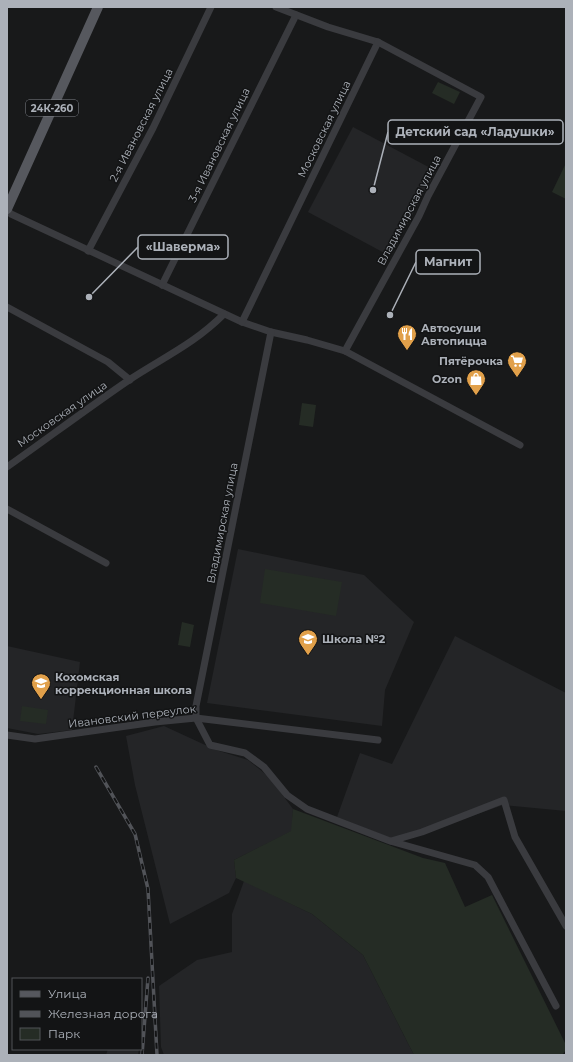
<svg xmlns="http://www.w3.org/2000/svg" width="573" height="1062" viewBox="0 0 573 1062" font-family="Montserrat,sans-serif">
	<rect width="100%" height="100%" fill="#18191a"/>
	<g fill="#242527">
		<path d="M353,127l83,44 -46,85 -82,-44z"/>
		<path d="M238,549l126,26 50,47 -29,68 -3,36 -175,-23z"/>
		<path d="M455,636l111,57v118l-63,-6 -93,33h-20l-53,-21 23,-64 32,11z"/>
		<path d="M7,646l73,16 -8,68 -34,4 -31,-6z"/>
		<path d="M164,726l52,24 32,10 21,17 24,32 -1,22 -58,29 2,18 -7,15 -59,31 -35,-139 -9,-49z"/>
		<path d="M244,881l68,33 51,41 51,100h-250l-3,-8 -2,-61 38,-26 35,-8v-38z"/>
		<path d="M108,1049h31l-1,6h-32z"/>
	</g>
	<g fill="#252c25">
		<path d="M438,82l22,10 -6,12 -22,-11z"/>
		<path d="M566,163v36l-14,-7z"/>
		<path d="M302,403l14,2 -3,22 -14,-2z"/>
		<path d="M265,569l77,13 -6,34 -76,-13z"/>
		<path d="M182,622l12,3 -4,22 -12,-2z"/>
		<path d="M22,706l26,4 -2,14 -26,-3z"/>
		<path d="M293,809l130,49 22,5 20,44 27,-12 74,150v5l-4,5h-148l-51,-100 -51,-41 -76,-36 -2,-18 57,-29z"/>
	</g>
	<g fill="none" stroke-linecap="round" stroke-linejoin="round">
		<g stroke="#3a3b3f" stroke-width="7">
			<path d="M7,210l4,4 231,108 29,10 36,8 38,11 175,94"/>
			<path d="M88,251l65,-123 58,-121"/>
			<path d="M162,285l134,-270"/>
			<path d="M7,307l101,55 22,18"/>
			<path d="M242,322l136,-280 -50,-15 -52,-20"/>
			<path d="M271,332l-75,374v12l14,27 35,8 19,14 23,28 20,14 83,32 85,24 13,12 68,129"/>
			<path d="M345,351l74,-135 9,-20 53,-99 -103,-55"/>
			<path d="M7,467c41,-29 81,-59 122,-87 35,-23 65,-36 95,-66"/>
			<path d="M7,509l99,54"/>
			<path d="M7,735l28,4 120,-17 41,-4 182,22"/>
			<path d="M391,841l31,-9 82,-32 11,37 51,89"/>
		</g>
		<path stroke="#56585e" stroke-width="10" d="M7,209l91,-202"/>
		<defs>
			<g id="rail">
				<path d="M96,767l39,67 13,55 9,166"/>
				<path d="M142,1055l6,-77"/>
			</g>
		</defs>
		<use href="#rail" stroke="#515358" stroke-width="3.5"/>
		<use href="#rail" stroke="#131415" stroke-width="2" stroke-dasharray="6" stroke-linecap="butt"/>
	</g>
	<defs>
		<symbol id="restaurant-pin" viewBox="-11 -11 22 30"><path d="M0 17L-7.5 6A9.5 9.5 0 1 1 7.5 6Z" fill="#e1a04a" stroke="#131415"/><path d="M-5-6h1v4h1v-4h1v4h1v-4h1v5L-1.5 .5V6h-2V.5L-5-1ZM5-6V6H3V1.5H1.5Q1.5-4 5-6Z" fill="#fff"/></symbol>
		<symbol id="supermarket-pin" viewBox="-11 -11 22 30"><path d="M0 17L-7.5 6A9.5 9.5 0 1 1 7.5 6Z" fill="#e1a04a" stroke="#131415"/><path d="M-6-5.5h2.5l.6 2H6L4.5 2H-2.5L-4.4-4H-6ZM-1.5 3.2a1.3 1.3 0 1 0 .1 0ZM3 3.2a1.3 1.3 0 1 0 .1 0Z" fill="#fff"/></symbol>
		<symbol id="shop-pin" viewBox="-11 -11 22 30"><path d="M0 17L-7.5 6A9.5 9.5 0 1 1 7.5 6Z" fill="#e1a04a" stroke="#131415"/><path d="M-5-2.5h2.3a2.7 3.5 0 0 1 5.4 0H5L5.5 6h-11ZM-1.5-2.5h3a1.5 2.3 0 0 0-3 0Z" fill="#fff"/></symbol>
		<symbol id="school-pin" viewBox="-11 -11 22 30"><path d="M0 17L-7.5 6A9.5 9.5 0 1 1 7.5 6Z" fill="#e1a04a" stroke="#131415"/><path d="M0-5L7-2L0 1L-7-2ZM-4 1L0 2.5L4 1V4Q0 6-4 4Z" fill="#fff"/></symbol>
	</defs>
	<g fill-rule="evenodd">
		<use href="#restaurant-pin" x="396" y="323" width="22" height="30"/>
		<use href="#supermarket-pin" x="506" y="350" width="22" height="30"/>
		<use href="#shop-pin" x="465" y="368" width="22" height="30"/>
		<use href="#school-pin" x="297" y="628" width="22" height="30"/>
		<use href="#school-pin" x="30" y="672" width="22" height="30"/>
	</g>
	<g text-anchor="middle" dominant-baseline="central" stroke-width="3" stroke-linejoin="round" paint-order="stroke">
		<rect fill="#131415" stroke="#7e8288" stroke-width="1" x="26" y="100" width="52" height="16" rx="3"/>
		<g font-size="10" font-weight="bold" fill="#acb1b9">
			<text x="52" y="108">24К-260</text>
		</g>
		<g font-size="11" fill="#acb1b9" stroke="#131415">
			<text transform="translate(141 125) rotate(-63)">2-я Ивановская улица</text>
			<text transform="translate(324 129) rotate(-64)">Московская улица</text>
			<text transform="translate(219 145) rotate(-64)">3-я Ивановская улица</text>
			<text transform="translate(409 210) rotate(-62)">Владимирская улица</text>
			<text transform="translate(62 414) rotate(-35)">Московская улица</text>
			<text transform="translate(222 523) rotate(-79)">Владимирская улица</text>
			<text transform="translate(132 716) rotate(-7)">Ивановский переулок</text>
		</g>
		<g font-size="11" font-weight="bold" fill="#acb1b9" stroke="#131415" text-anchor="start">
			<text x="421" y="328">Автосуши<tspan x="421" dy="13">Автопицца</tspan></text>
			<text x="503" y="361" text-anchor="end">Пятёрочка</text>
			<text x="462" y="379" text-anchor="end">Ozon</text>
			<text x="322" y="639">Школа №2</text>
			<text x="55" y="677">Кохомская<tspan x="55" dy="13">коррекционная школа</tspan></text>
		</g>
	</g>
	<path fill="none" stroke="#acb1b9" stroke-width="1.5" d="M373 190L388 132M89 297L138 247M390 315L416 262"/>
	<g fill="#acb1b9" stroke="#131415" stroke-width="1.5">
		<circle cx="373" cy="190" r="4"/>
		<circle cx="89" cy="297" r="4"/>
		<circle cx="390" cy="315" r="4"/>
	</g>
	<g fill="#131415" stroke="#acb1b9" stroke-width="1.5">
		<rect x="388" y="120" width="175" height="24" rx="4"/>
		<rect x="138" y="235" width="90" height="24" rx="4"/>
		<rect x="416" y="250" width="64" height="24" rx="4"/>
	</g>
	<g font-size="12" text-anchor="middle" font-weight="bold" fill="#acb1b9">
		<text x="475" y="136">Детский сад «Ладушки»</text>
		<text x="183" y="251">«Шаверма»</text>
		<text x="448" y="266">Магнит</text>
	</g>
	<rect width="573" height="1062" fill="none" stroke="#acb1b9" stroke-width="16"/>
	<rect x="12" y="978" width="130" height="72" fill="#131415" stroke="#505357"/>
	<rect x="20" y="991" width="20" height="6" fill="#56585e" stroke="#505357"/>
	<text x="48" y="998" font-size="12" fill="#acb1b9">Улица</text>
	<rect x="20" y="1011" width="20" height="6" fill="#515358" stroke="#505357"/>
	<text x="48" y="1018" font-size="12" fill="#acb1b9">Железная дорога</text>
	<rect x="20" y="1028" width="20" height="12" fill="#252c25" stroke="#505357"/>
	<text x="48" y="1038" font-size="12" fill="#acb1b9">Парк</text>
</svg>
